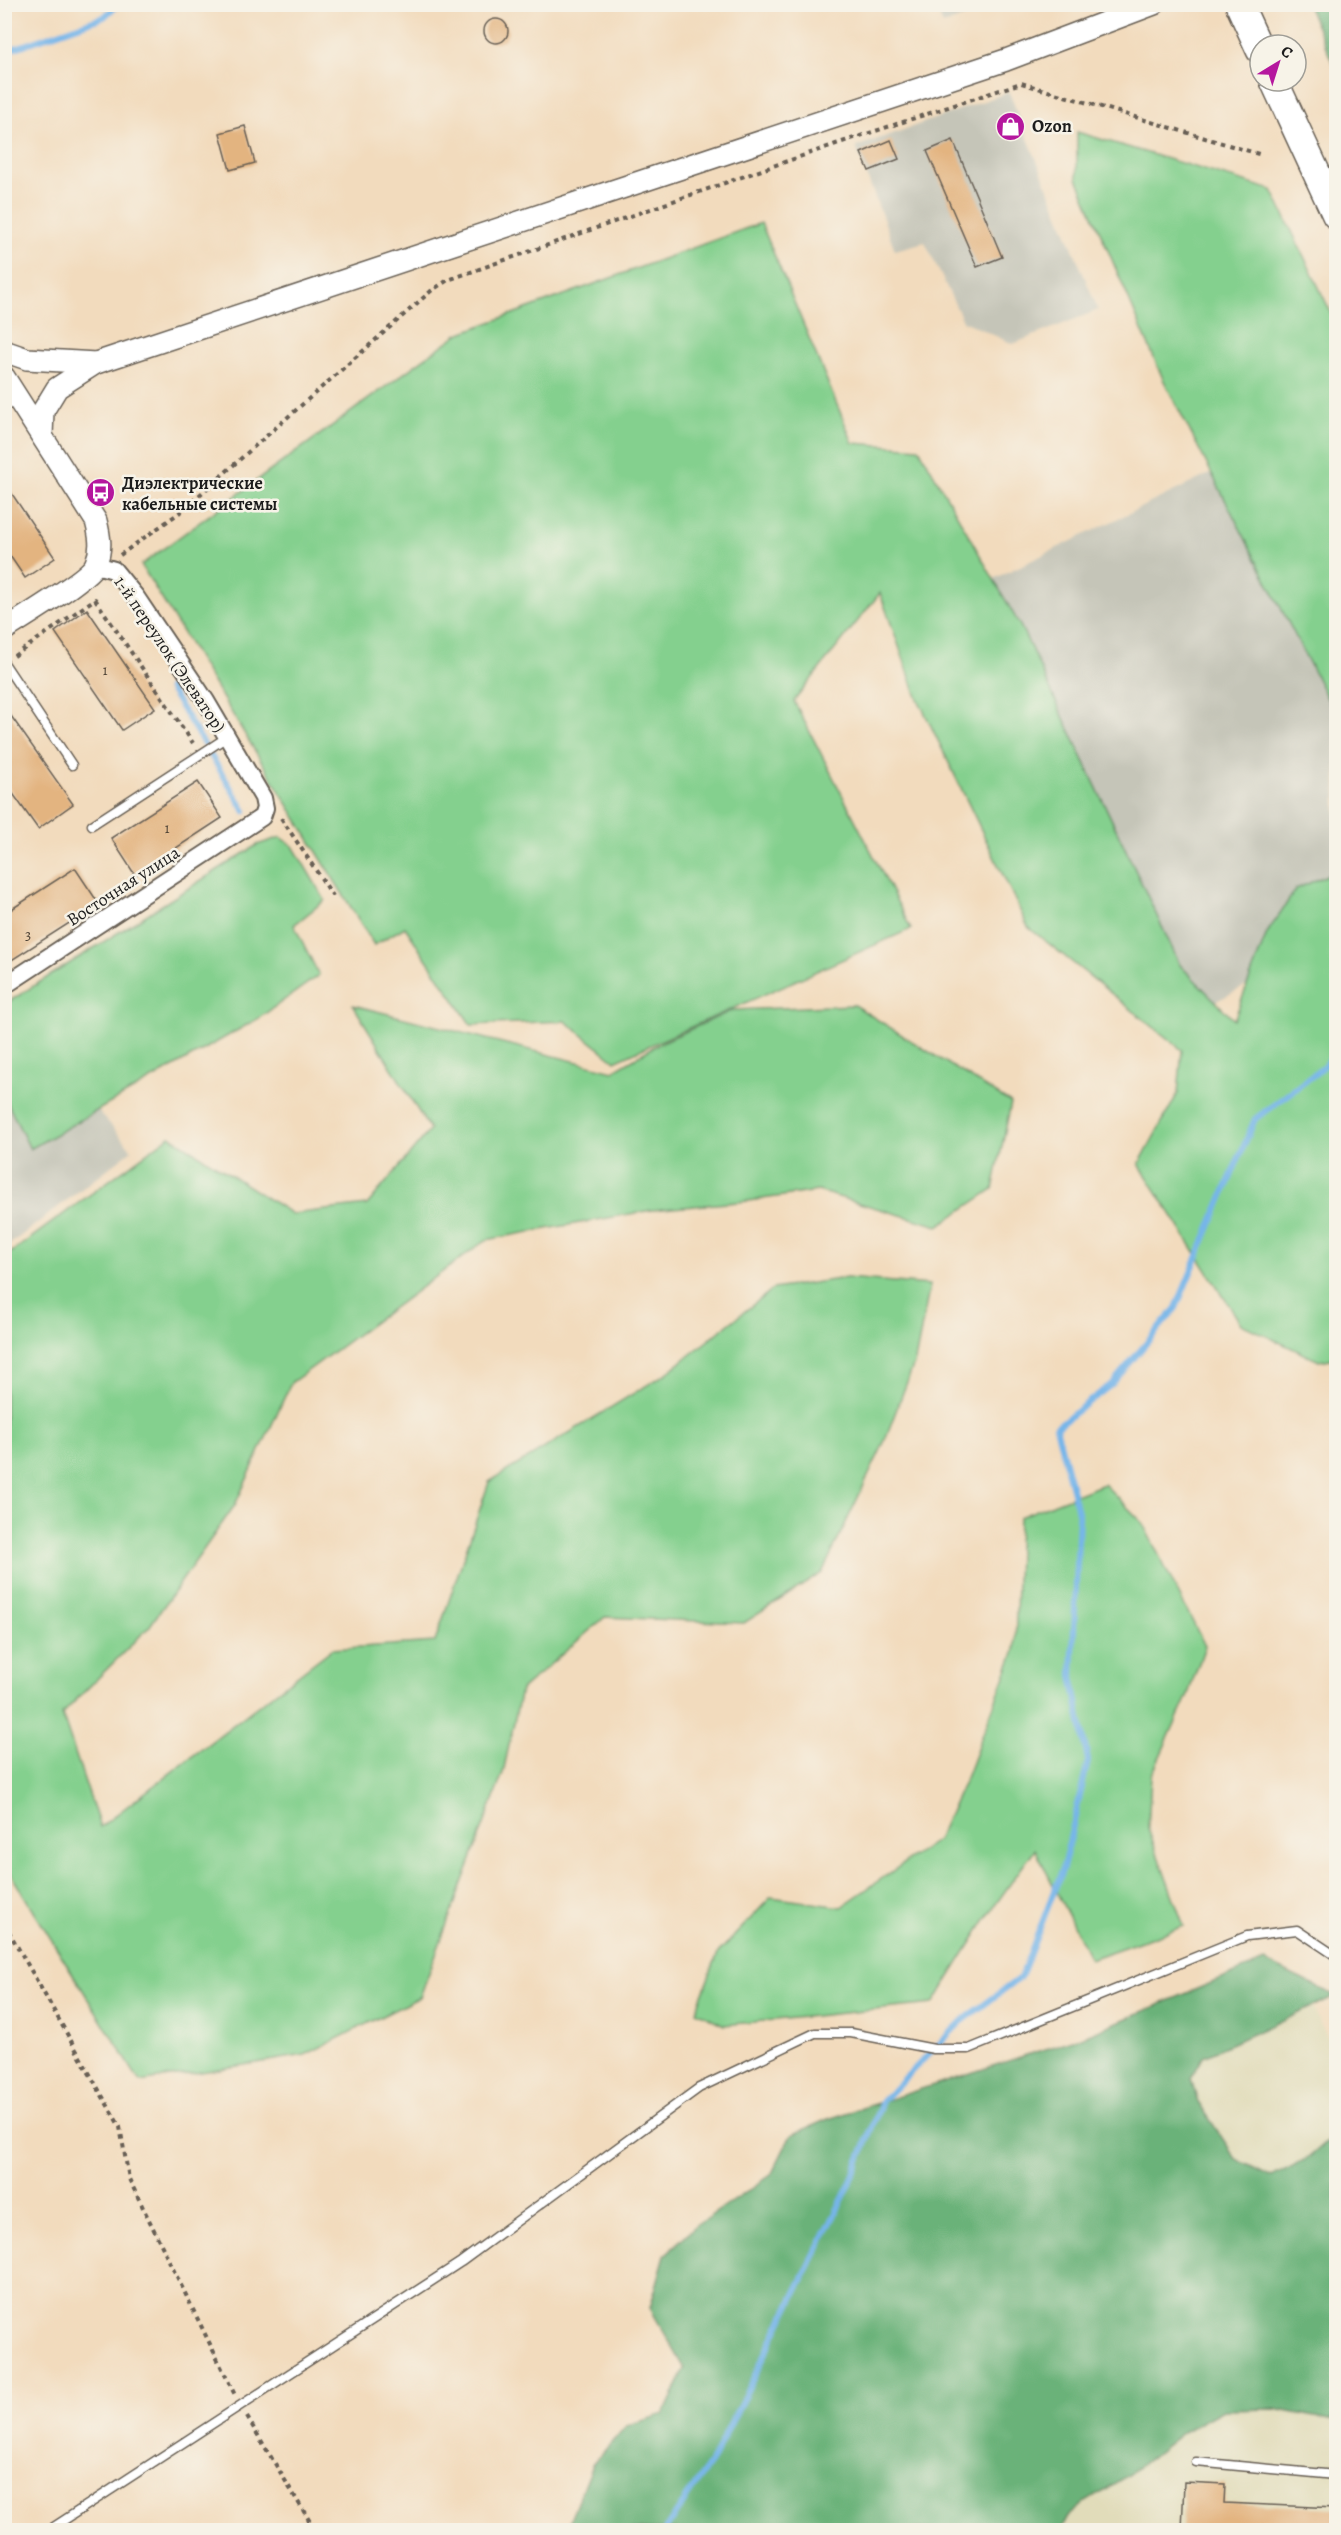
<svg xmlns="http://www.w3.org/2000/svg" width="1341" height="2535" viewBox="0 0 1341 2535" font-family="Alegreya,serif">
	<rect width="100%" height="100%" fill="#f7f3e8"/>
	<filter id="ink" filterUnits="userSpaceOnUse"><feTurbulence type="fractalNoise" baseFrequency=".0167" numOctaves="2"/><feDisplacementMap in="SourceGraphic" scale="12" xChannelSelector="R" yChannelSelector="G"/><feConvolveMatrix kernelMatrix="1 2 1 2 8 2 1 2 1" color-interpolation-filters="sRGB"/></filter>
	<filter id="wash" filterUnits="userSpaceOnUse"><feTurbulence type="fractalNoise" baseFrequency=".008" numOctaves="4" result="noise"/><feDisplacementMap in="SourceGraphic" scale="24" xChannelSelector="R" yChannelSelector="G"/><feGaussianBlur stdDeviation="1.35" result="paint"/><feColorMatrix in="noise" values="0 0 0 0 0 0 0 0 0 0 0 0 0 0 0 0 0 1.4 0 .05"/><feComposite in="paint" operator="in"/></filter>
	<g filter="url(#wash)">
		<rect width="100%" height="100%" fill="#f2dbbd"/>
		<path fill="#e1dcba" d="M1306,1992l30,64v474h-577l130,-358z"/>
		<g fill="#c5c5b8">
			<path d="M935,5v-1l63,1 -55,20z"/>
			<path d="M1009,92l89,218 -85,34 -50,-23 -38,-79 -30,8 -39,-103z"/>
			<path d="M1253,453l83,178v309l-151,77 -204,-432z"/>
			<path d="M4,1098l26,51 68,-39 34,40 -127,98z"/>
		</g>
		<g fill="#84d08e" stroke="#507655" stroke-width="1.5">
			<path d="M1077,132l195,58 64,133v392l-173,-336 -86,-201z"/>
			<path d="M761,223l92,220 66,5 103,181 158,336 54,55 33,-87 29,-44 40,-18v487l-17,3 -78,-37 -102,-160 39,-71 4,-43 -154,-123 -111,-230 -37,-104 -86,108 117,228 -296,132 -50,-40 -94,4 -66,-98 -31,18 -233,-380 317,-231z"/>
			<path d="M281,837l12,9 32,54 -31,25 25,50 -60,43 -229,131 -25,-51v-94l252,-159z"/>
			<path d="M353,1005l260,66 47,-28 73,-33 121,-5 157,98 -18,86 -55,37 -120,-35 -70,10 -96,9 -166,30 -195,143 -56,122 -86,122 -87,87 38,113 232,-178 103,-7 54,-160 178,-109 106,-84 73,-11 84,7 -15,76 -32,84 -61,128 -78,50 -139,-6 -84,73 -18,83 -83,224 -115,58 -165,27 -135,-217v-608l165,-121 122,78 75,-9 63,-75z"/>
			<path d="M1104,1484l38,38 63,124 -18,51 -36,79 -3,53 36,97 -94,33 -55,-110 -42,59 -60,96 -209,21 -28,-14 22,-58 53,-56 70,10 96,-67 29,-62 49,-128 4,-133z"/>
		</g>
		<g fill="#6bb279" stroke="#44674a" stroke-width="1.5">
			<path d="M1307,5h29v65z"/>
			<path d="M1264,1961l72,35 -132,60 -13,22 6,22 39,59 36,18 36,-19 28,-24v287l-62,-12 -51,1 -40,22 -53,42 -38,23 -24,20 -7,13h-495l26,-65 34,-39 38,-12 21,-45 -35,-61 15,-53 29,-28 77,-52 20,-40 37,-16 251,-81z"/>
		</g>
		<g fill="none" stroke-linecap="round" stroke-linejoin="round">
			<g stroke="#76b5e9" stroke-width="6">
				<path d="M4,52l100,-35 14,-13"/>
				<path d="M169,688l35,56"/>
				<path d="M210,754l35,57"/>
				<path d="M665,2530l49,-73 136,-273 32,-83 79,-79 60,-45 42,-109 25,-107 -16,-86 7,-159 -23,-89 56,-43 64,-76 79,-189 65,-49 16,-17"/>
			</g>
		</g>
		<g id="blocks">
			<g fill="#e3b480">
				<circle cx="496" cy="31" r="12"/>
				<path d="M245,126l10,37 -25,7 -10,-37z"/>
				<path d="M891,140l8,19 -30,12 -8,-18z"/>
				<path d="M953,140l49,117 -25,10 -50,-116z"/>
				<path d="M4,482l51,76 -30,20 -21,-31z"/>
				<path d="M87,609l68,99 -33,22 -67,-98z"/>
				<path d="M4,706l69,98 -35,25 -34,-48z"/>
				<path d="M198,782l24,36 -87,57 -24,-37z"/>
				<path d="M75,868l24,36 -95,61v-51z"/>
				<path d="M1184,2482l41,2 -1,19 112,5v22h-154z"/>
			</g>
		</g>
	</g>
	<g filter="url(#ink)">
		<use href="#blocks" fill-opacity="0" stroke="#675f54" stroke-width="1.5"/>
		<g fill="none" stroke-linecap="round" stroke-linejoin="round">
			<defs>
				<g id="service">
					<path d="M4,663l68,102"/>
					<path d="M92,825l135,-88"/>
					<path d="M1196,2462l140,13"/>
					<path d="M49,2530l412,-268 238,-174 116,-55h36l83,16h35l278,-113 50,-6 39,26"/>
				</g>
				<path id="minor" d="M4,986l258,-169 3,-9 -2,-10 -57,-97 -70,-104 -22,-27 -18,-5"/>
				<g id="tertiary">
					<path d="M4,351l23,8 69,4"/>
					<path d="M4,377l92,144c4,15 6,28 0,42 -5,14 -75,56 -92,67"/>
					<path d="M42,435l1,-24 14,-23 39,-25 910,-303 148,-56"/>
				</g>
				<g id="primary">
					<path d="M1239,4l21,46"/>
					<path d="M1274,81l62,134"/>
				</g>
			</defs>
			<use href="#service" stroke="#675f54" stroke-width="11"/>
			<use href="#minor" stroke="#675f54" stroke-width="20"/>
			<use href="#tertiary" stroke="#675f54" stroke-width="24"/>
			<use href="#primary" stroke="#675f54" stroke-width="30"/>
			<g stroke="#675f54" stroke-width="4" stroke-dasharray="4.5 4.5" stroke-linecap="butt">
				<path d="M1296,65l5,8"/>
				<path d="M120,555l59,-42 252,-222 17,-11 388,-136 185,-61 241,72"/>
				<path d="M14,656l81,-57 98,144"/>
				<path d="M281,818l52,78"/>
				<path d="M4,1923l116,204 9,52 106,216"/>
				<path d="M247,2417l68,113"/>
			</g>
			<use href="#service" stroke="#fff" stroke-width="8"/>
			<use href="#minor" stroke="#fff" stroke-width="16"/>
			<use href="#tertiary" stroke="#fff" stroke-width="21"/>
			<use href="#primary" stroke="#fff" stroke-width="27"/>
		</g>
	</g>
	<defs>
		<symbol id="shop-disc" viewBox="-11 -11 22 22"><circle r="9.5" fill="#b5179e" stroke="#f7f3e8"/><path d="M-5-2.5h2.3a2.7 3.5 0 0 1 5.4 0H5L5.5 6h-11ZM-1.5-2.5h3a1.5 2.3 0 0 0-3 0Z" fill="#fff"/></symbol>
		<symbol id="bus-disc" viewBox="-11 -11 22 22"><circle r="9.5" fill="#b5179e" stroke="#f7f3e8"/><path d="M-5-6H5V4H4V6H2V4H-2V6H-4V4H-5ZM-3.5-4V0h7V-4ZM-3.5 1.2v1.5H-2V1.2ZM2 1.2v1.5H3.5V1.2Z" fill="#fff"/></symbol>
	</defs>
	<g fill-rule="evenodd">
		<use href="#shop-disc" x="994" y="110" width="33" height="33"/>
		<use href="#bus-disc" x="84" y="476" width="33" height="33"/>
	</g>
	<g text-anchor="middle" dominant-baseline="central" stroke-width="5" stroke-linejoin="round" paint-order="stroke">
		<g font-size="15" fill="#4e4235">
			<text x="105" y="670">1</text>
			<text x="167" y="828">1</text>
			<text x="28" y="935">3</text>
		</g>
		<g font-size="18" font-weight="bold" fill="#1c1c1c" stroke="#f7f3e8" text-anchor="start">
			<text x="1032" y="126">Ozon</text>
			<text x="122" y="483">Диэлектрические<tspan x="122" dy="21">кабельные системы</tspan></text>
		</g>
		<g font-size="18" fill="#1c1c1c" stroke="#f7f3e8">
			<text transform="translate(170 654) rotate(56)">1-й переулок (Элеватор)</text>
			<text transform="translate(123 886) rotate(-33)">Восточная улица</text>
		</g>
	</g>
	<rect width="1341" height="2535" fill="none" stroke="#f7f3e8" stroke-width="24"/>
	<g transform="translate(1278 63) rotate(38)"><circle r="28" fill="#f7f3e8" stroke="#9f9d96" stroke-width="1.5"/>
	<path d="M0-4.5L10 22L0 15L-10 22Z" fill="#b5179e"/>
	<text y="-9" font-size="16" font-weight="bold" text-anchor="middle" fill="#1c1c1c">С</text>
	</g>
</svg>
